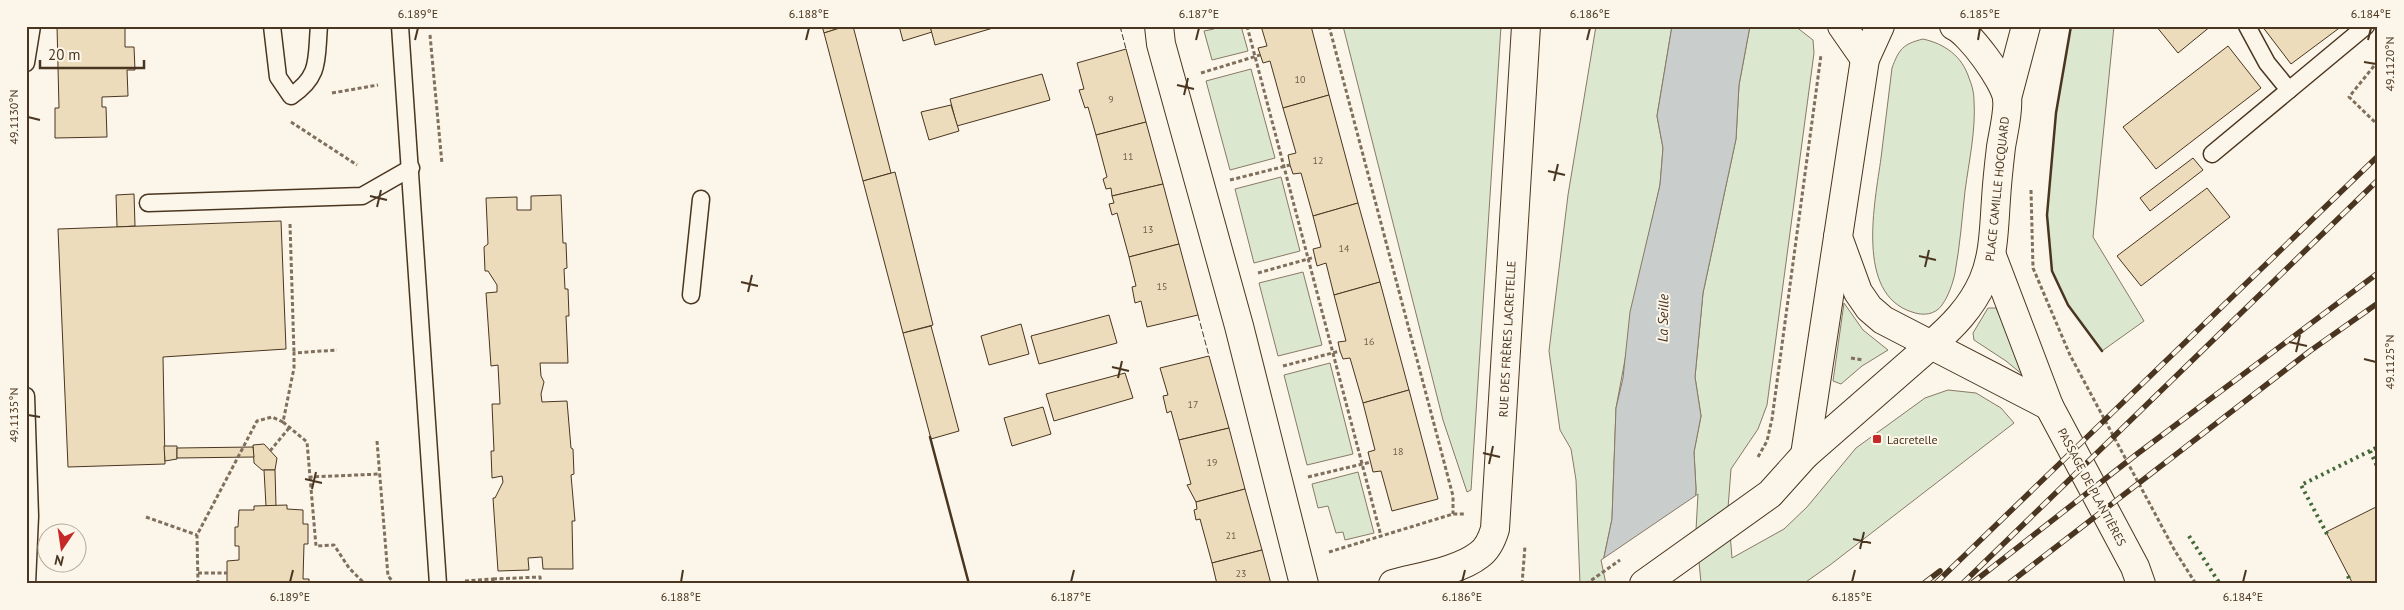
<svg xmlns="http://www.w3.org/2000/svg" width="2404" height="610" viewBox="0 0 2404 610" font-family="'PT Sans',sans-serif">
	<rect width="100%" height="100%" fill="#fbf6e9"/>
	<g fill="#dce7d0" stroke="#887966">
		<path d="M1213,26h28l7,25 -36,9 -8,-29 10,-2z"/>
		<path d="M1343,26h158l-30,464 -4,2 -24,-72z"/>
		<path d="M1596,26h76l-15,90 6,32 -3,37 -14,62 -30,161 -4,111 -9,43 6,22h-29l-4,-104 -5,-31 -11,-19 -11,-79 19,-156z"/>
		<path d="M1750,26h45l18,14 1,13 -47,352 -9,24 -27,40 -3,39 4,50 52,-29 23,-22 49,-59 69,-50 23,-8 28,3 25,15 13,15 -184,142 -27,19h-104l-5,-54 2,-41 -2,-37 7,-36 -6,-39 8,-84 33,-154 3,-54z"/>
		<path d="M2071,26h43l-21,211 51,84 -42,30 -34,-46 -16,-34 -5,-56 9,-102z"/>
		<path d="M1923,39c22,5 39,17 46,39 3,7 5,15 5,22 2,30 -5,61 -9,91 -3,27 -5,55 -10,82 -2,10 -7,24 -13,32 -7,10 -19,11 -30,7 -57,-18 -37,-110 -31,-154 4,-30 7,-60 11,-90 7,-19 11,-24 31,-29z"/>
		<path d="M1251,69l24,89 -45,12 -24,-89z"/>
		<path d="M1281,177l19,74 -46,12 -19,-74z"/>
		<path d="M1303,272l19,73 -44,11 -19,-73z"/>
		<path d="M1844,303l19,27 25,20 -26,16 -21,18 -8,-3z"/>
		<path d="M1988,308h8l33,72 -23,-19 -32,-21 -1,-7z"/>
		<path d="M1330,363l23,91 -46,11 -23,-90z"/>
		<path d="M1358,472l16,61 -29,7 -2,-8 -7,1 -8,-27 -10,2 -6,-24z"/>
	</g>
	<path fill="#c9cecd" stroke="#887966" d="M1672,26h78l-11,59 -3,54 -33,154 -8,84 6,39 -7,36 2,37 -2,41 -91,32 9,-43 4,-111 7,-30 7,-66 30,-127 3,-37 -6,-32z"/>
	<path fill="#fbf6e9" stroke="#887966" d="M1698,494l-2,36 5,53 -95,1 -5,-24z"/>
	<g fill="#ecdcbc" stroke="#4a3520">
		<path d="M57,26h68v21h9l1,23h-8l1,26 -26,1v10h4l1,30 -52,1v-30h4z"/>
		<path d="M822,26h24l-22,7z"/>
		<path d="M846,26h7l38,147 -28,8 -39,-148z"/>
		<path d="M899,26h31l2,6 -29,9z"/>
		<path d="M930,26h70l-65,19z"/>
		<path d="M1261,26h50l18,69 -46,13 -13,-47 -7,2 -5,-15 9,-2z"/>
		<path d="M2156,26h55l-33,27z"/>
		<path d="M2262,26h80l-51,38z"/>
		<path d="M2228,46l33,42 -105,81 -33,-42z"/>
		<path d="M1126,49l20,73 -50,13 -8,-28 -3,1 -6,-18 5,-1 -7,-26z"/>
		<path d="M1042,74l8,26 -93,26 -7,-27z"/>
		<path d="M1329,95l29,108 -45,13 -12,-43 -8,1 -3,-9 -2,-10 8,-2 -13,-45z"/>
		<path d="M951,105l8,26 -30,9 -8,-28z"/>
		<path d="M1146,122l17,62 -51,12 -1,-8 -5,1 -3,-10 4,-2 -11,-42z"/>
		<path d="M2193,158l10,12 -53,41 -10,-13z"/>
		<path d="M895,172l38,153 -30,8 -40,-152z"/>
		<path d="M1163,184l16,60 -50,13 -12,-44 -5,2 -3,-11 5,-1 -2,-7z"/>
		<path d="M2207,188l23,29 -89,69 -24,-30z"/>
		<path d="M134,194l1,32 -18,1 -1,-32z"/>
		<path d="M561,195l2,48h3l1,25 -3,1 1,20h3l1,27h-3l2,47h-28l1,13 3,6 -3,12 1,8 25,-1 4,47 2,1 1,25 -3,1 4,46h-3l1,48h-30l-1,-12 -14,1 1,12 -31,1 -5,-73h2l8,-16 -1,-6 -10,2 -1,-27h3l-2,-47h8l-2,-39 -7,1 -5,-73 11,-1v-7l-9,-14h-3l-1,-24 4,-3 -2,-46 31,-1v13h14v-14z"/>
		<path d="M1358,203l22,79 -46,13 -8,-32 -9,3 -4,-17 8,-2 -8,-31z"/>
		<path d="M281,221l5,128 -123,8 2,107 -97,3 -10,-238z"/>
		<path d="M1179,244l19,71 -51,12 -6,-26 -6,2 -3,-16 4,-1 -7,-29z"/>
		<path d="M1380,282l29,108 -46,13 -13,-45 -7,1 -3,-8 -2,-9 8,-1 -12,-46z"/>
		<path d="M1109,315l8,28 -78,21 -8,-28z"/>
		<path d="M1021,324l8,30 -40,11 -8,-29z"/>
		<path d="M931,326l28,105 -28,8 -28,-106z"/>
		<path d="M1209,356l20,72 -50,12 -8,-29 -4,2 -4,-17 5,-1 -8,-27z"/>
		<path d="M1125,373l8,25 -79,23 -8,-27z"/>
		<path d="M1409,390l29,109 -46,12 -11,-40 -8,1 -5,-20 7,-2 -12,-47z"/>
		<path d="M1043,407l8,27 -39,12 -8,-28z"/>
		<path d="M1229,428l16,61 -49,13 -9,-17 4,-1 -12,-44z"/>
		<path d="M264,444l13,14 -2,12h-13l-8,-7 -1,-18z"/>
		<path d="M164,446h13v13l-12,2z"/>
		<path d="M253,447l1,10 -77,1v-10z"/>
		<path d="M264,470h11l1,36h-10z"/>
		<path d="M1245,489l17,61 -50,13 -12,-44 -4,1 -2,-10 3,-1 -1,-7z"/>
		<path d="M287,505v4l16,1v14h5v20h-4l-1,35h6v5h-82v-23l12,-1v-14h-4v-19h3l1,-17h15v-4z"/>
		<path d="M2378,506v78h-25l-27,-52z"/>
		<path d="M1262,550l9,34h-54l-5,-21z"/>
	</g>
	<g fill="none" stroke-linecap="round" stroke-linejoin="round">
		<defs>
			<g id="service">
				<path d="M272,26l6,51 13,19c30,-20 25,-37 28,-70"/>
				<path d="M400,26l38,558"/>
				<path d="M2247,26l20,37 22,27"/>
				<path d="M26,63l6,-37"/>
				<path d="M2212,154l154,-128"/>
				<path d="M148,203l214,-7 49,-28"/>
				<path d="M691,295l10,-96"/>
				<path d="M26,396l4,120 -3,68"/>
			</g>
			<g id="minor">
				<path d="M1159,26l2,18 78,282 65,258"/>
				<path d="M1393,584c25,-7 66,-13 86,-29 9,-6 13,-16 16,-26l31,-503"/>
			</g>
			<g id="secondary">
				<path d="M2007,98l19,-72"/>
				<path d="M1805,455l33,-218"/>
				<path d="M1644,584l126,-90 35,-39 126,-110"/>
			</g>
			<g id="primary">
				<path d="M1842,26l23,33"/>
				<path d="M1880,26l-15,33 -27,178 20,55 11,16 14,12 166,86"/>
				<path d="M1992,256l57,150 86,161 6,17"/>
				<path d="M1931,345c21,-18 40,-37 52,-64 11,-25 11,-54 13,-82 1,-17 3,-35 5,-52 2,-13 8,-37 6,-49 -3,-18 -37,-65 -53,-72"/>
			</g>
		</defs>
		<use href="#service" stroke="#4a3520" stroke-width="19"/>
		<use href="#minor" stroke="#4a3520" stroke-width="30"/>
		<use href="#secondary" stroke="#4a3520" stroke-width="30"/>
		<use href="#primary" stroke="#4a3520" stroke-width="30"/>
		<g stroke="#7f6f5c" stroke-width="3" stroke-dasharray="4 2.5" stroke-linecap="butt">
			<path d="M1247,26l134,510"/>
			<path d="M1329,26l124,470v18"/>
			<path d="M430,35l12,129"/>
			<path d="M2378,61l-29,36 29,28"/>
			<path d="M1201,73l59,-18"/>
			<path d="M332,93l46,-8"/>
			<path d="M291,122l66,43"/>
			<path d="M1230,180l60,-15"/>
			<path d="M2031,190l2,78 37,87 105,196 21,33"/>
			<path d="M290,224l4,129"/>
			<path d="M1258,273l57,-16"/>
			<path d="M1851,358l12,2"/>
			<path d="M1283,366l57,-15"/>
			<path d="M283,422l24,20 3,35 70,-3"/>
			<path d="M377,441l11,135 7,8"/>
			<path d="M270,451l19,-23"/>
			<path d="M1758,457l9,-16 5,-22 49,-364"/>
			<path d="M310,477l6,69 18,-1 15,23 16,16"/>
			<path d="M1308,477l63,-15"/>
			<path d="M146,517l51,18"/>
			<path d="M1329,552l124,-38h11"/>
			<path d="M198,573h29"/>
			<path d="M493,579l47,-2 1,7"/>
			<path d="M465,581l28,-2v5"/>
			<path d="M198,584l-1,-49 60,-114 15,-4 11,5 11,-54v-15l43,-3"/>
			<path d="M1522,584l3,-38"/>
			<path d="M1586,584l34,-24"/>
		</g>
		<use href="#service" stroke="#fbf6e9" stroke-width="16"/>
		<use href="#minor" stroke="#fbf6e9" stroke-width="28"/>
		<use href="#secondary" stroke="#fbf6e9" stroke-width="28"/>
		<use href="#primary" stroke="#fbf6e9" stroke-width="28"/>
		<defs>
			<g id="rail">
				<path d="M1923,584l17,-13"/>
				<path d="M1935,584l443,-428"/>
				<path d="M1962,584l416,-404"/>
				<path d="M1971,584l166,-130 241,-181"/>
				<path d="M2008,584l302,-233 68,-48"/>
			</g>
		</defs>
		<use href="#rail" stroke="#4a3520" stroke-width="5.5"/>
		<use href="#rail" stroke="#fbf6e9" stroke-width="4" stroke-dasharray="11" stroke-linecap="butt"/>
		<g stroke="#436837" stroke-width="4" stroke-dasharray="2.5 4" stroke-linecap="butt">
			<path d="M2370,451l8,17"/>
			<path d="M2327,534l-26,-49 77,-38"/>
			<path d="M2189,536l31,48"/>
			<path d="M2348,576l3,8"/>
		</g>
		<g stroke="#4a3520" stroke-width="1" stroke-dasharray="6 2.5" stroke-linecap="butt">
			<path d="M1120,26l6,23"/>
			<path d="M1198,315l11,41"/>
		</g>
		<g stroke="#4a3520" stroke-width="2.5">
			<path d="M2071,26l-15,87 -9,102 5,56 16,34 34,46"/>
			<path d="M930,437l39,147"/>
		</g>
	</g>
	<path fill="none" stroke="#4a3520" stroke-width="2" d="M415,40l3,-12M806,40l3,-12M1196,40l3,-12M1587,40l3,-12M1978,40l2,-12M2368,40l3,-12M2364,62l12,2M1177,85l17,4M1184,95l4,-17M28,117l12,3M1548,171l17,4M1554,181l4,-17M370,196l17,4M377,207l4,-17M1919,256l17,4M1925,267l4,-17M741,282l17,4M748,292l4,-17M2289,342l18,4M2296,352l4,-17M2364,359l12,3M1112,367l17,4M1118,378l4,-17M28,415l12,2M1483,453l17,4M1489,464l4,-18M305,479l17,4M312,489l4,-17M1853,539l18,4M1860,549l4,-17M290,582l3,-12M681,582l2,-12M1071,582l3,-12M1462,582l3,-12M1852,582l3,-12M2243,582l3,-12"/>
	<rect fill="#c62828" stroke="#fbf6e9" stroke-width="2" x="1872" y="434" width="10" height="10" rx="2.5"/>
	<g text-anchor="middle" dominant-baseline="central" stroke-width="4" stroke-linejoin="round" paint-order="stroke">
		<g font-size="10" fill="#725f47">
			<text x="1300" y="79">10</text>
			<text x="1111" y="99">9</text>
			<text x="1128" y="156">11</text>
			<text x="1318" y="160">12</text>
			<text x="1148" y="229">13</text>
			<text x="1344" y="248">14</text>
			<text x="1162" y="286">15</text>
			<text x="1369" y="341">16</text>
			<text x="1193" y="404">17</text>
			<text x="1398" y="451">18</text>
			<text x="1212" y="462">19</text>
			<text x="1231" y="535">21</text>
			<text x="1241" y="573">23</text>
		</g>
		<g font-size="12" fill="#4a3520" stroke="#fbf6e9">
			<text transform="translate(1997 189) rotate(-84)">PLACE CAMILLE HOCQUARD</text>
			<text transform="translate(1507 339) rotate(-87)">RUE DES FRÈRES LACRETELLE</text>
			<text transform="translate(2092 487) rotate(62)">PASSAGE DE PLANTIÈRES</text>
		</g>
		<g font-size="12" fill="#4a3520" stroke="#fbf6e9" text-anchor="start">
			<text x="1887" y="439">Lacretelle</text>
		</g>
		<g font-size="14" font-style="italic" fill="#4a3520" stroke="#fbf6e9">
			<text transform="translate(1663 318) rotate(-89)">La Seille</text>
		</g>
	</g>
	<rect width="2404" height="610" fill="none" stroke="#fbf6e9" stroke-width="55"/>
	<g transform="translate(62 548) rotate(193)"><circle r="24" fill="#fbf6e9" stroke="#b4a999"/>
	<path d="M0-4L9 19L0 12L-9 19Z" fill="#c62828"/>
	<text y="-8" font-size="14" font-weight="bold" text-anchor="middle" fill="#4a3520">N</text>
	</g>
	<path d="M40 60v8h104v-8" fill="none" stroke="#4a3520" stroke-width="2.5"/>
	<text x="48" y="60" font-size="15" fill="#4a3520" stroke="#fbf6e9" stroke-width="4" paint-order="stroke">20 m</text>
	<rect x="28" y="28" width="2348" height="554" fill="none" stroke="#4a3520" stroke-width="2"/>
	<g font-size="12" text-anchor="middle" fill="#4a3520">
		<text x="418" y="18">6.189°E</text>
		<text x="809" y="18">6.188°E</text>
		<text x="1199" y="18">6.187°E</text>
		<text x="1590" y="18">6.186°E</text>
		<text x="1980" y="18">6.185°E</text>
		<text x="2371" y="18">6.184°E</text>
		<text transform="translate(2390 64) rotate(-90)" y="4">49.1120°N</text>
		<text transform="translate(14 117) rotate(-90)" y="4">49.1130°N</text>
		<text transform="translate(2390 362) rotate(-90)" y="4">49.1125°N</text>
		<text transform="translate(14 415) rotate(-90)" y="4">49.1135°N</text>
		<text x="290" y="601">6.189°E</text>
		<text x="681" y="601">6.188°E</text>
		<text x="1071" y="601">6.187°E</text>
		<text x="1462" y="601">6.186°E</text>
		<text x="1852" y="601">6.185°E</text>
		<text x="2243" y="601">6.184°E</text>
	</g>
</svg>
